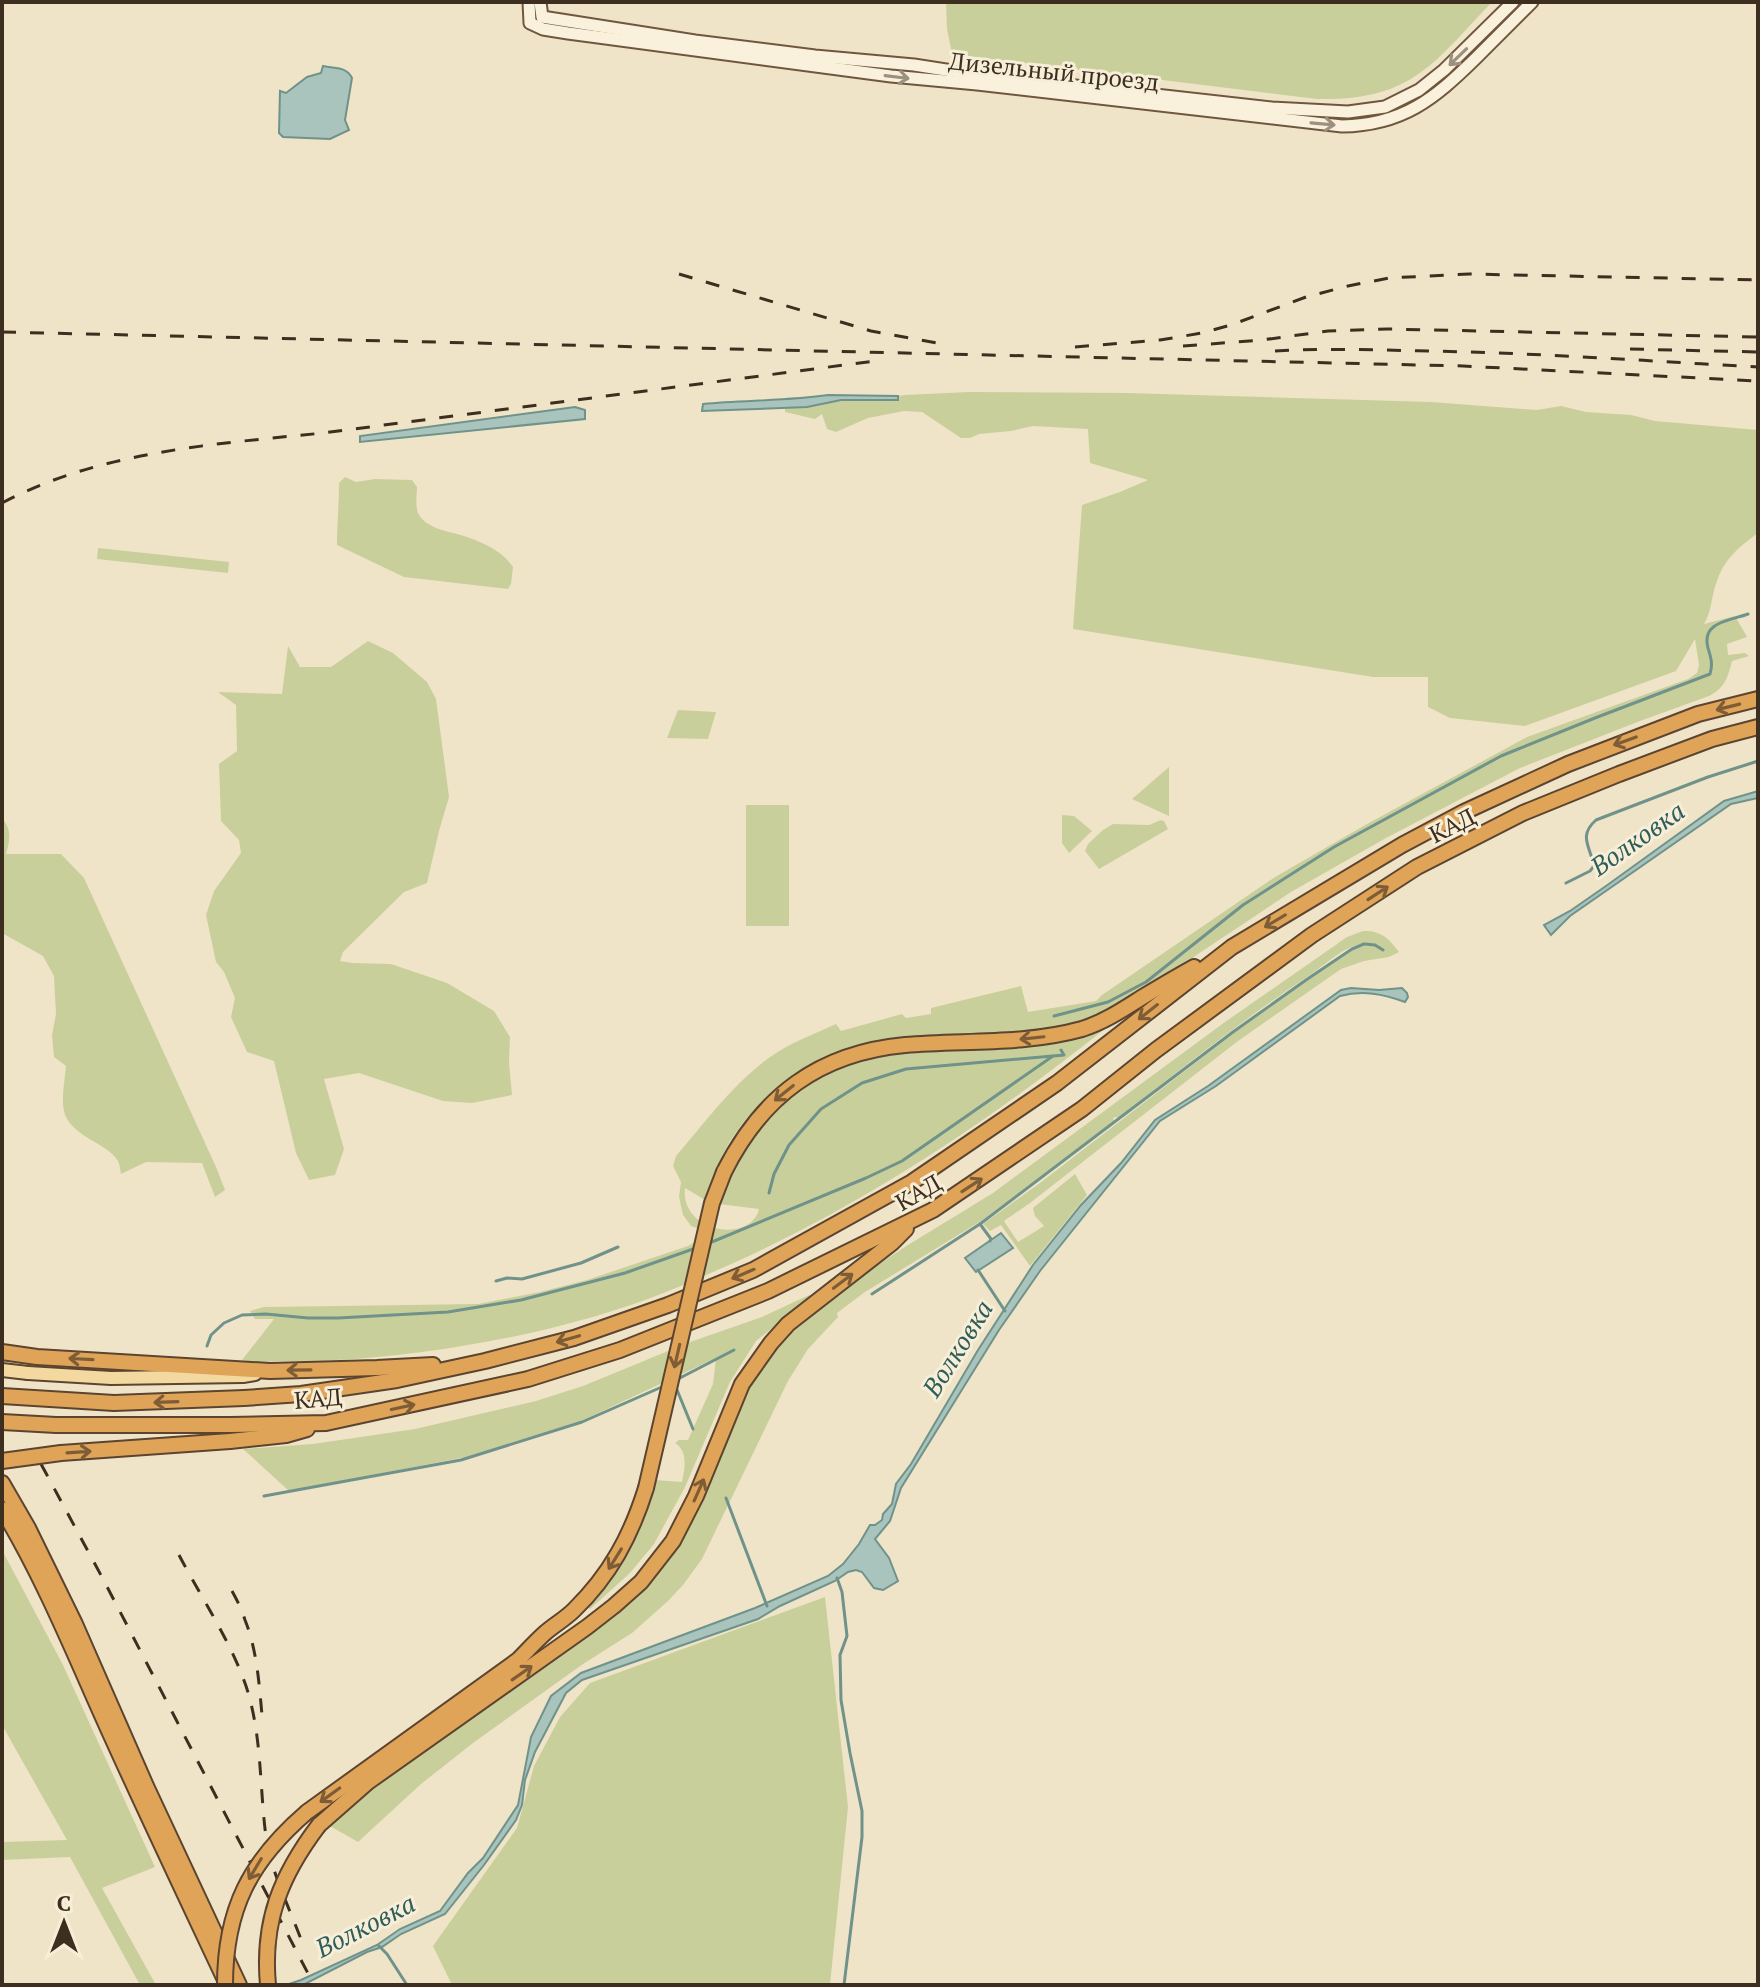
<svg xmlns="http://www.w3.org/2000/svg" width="1760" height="1987" viewBox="0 0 1760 1987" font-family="'PT Serif',serif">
	<rect width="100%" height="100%" fill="#f0e4c8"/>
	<g fill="#c9cf9b">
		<path d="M946,2h546c-60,63 -81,99 -175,97l-365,-45 -5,-25z"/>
		<path d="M969,392l159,1 303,9 106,8 24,-4 25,6 45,3 24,6 103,9v103c-19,14 -33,25 -41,48 -6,15 -5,30 -13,43l31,-8 12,21 -20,7 1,11 17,-2 4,3 -17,5c-4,16 -7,27 -23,35l-69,25 -120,47 -134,70 -95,54 -93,62 -54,39 -24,15 -40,15 -44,9 -152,8 -37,8 -26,11 -27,16 -26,21 -23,24 -15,21 -9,17 -16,42 -20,-12c-5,45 66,56 74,21l-40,-5 10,-33 36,-54 41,-36 62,-26 239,-31 -1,4c-114,91 -235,172 -368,233 -30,13 -60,27 -90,38 -83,30 -173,48 -260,57 -35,4 -69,5 -104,5 -13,0 -28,2 -42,-1l32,-41h-19l-5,-8 14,-4 214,-3 62,-12 47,-12 101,-34 24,-13 -21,-7 -8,-11 -4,-18 2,-15 -8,-16 3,-10c30,-35 57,-72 94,-99 20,-14 44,-23 66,-33l5,7 61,-17 4,4 25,-4v-6l90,-22 7,26 68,-11 6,-6 173,-118 92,-53 160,-87 161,-58 9,-6 2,-8 -4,-26 -19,32 -151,55 -75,-8 -22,-11v-30h-55l-300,-48 9,-124 38,-13 28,-12 -58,-17 -2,-34 -55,-3 -22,5 -32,3 -9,4h-9l-39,-26 -18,-1 -36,7 -32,14 -9,-3 -5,-15 -7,5 -30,-7v-5h22l34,-7h57v-4l7,-1z"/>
		<path d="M345,477l11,5 19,-3 37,1 5,7c0,8 -2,18 1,26 9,18 35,18 52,25 16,6 33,14 43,29l-2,17 -3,5 -104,-12 -67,-32c0,-21 2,-41 2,-62z"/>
		<path d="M98,548l131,14 -1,11 -131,-14z"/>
		<path d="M368,641l25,12 34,29 9,17 13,98 -10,34 -12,52 -23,9 -61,60 -3,9 13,2 38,1 56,19 47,28 16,26 -1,26 3,32 -40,8 -29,-2 -84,-28 -35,6 20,70 -9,26 -26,5 -13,-27 -22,-92 -27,-9 -16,-35 4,-19 -11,-26 -8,-10 -10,-47 8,-24 27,-38 -2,-13 -18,-19 -2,-57 18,-13 -1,-46 -18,-13 64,2 6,-48 12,21h31z"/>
		<path d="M678,710l38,2 -8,27 -41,-1z"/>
		<path d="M1169,767v49l-37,-17z"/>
		<rect x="746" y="805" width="43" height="121"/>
		<path d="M1062,815l12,1 18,15 -23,22 -7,-10z"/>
		<path d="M2,818c10,12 8,22 4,36h55l23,24 132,289 9,23 -10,7 -13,-34 -56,-1 -25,12c-1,-4 -1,-9 -3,-13 -10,-18 -49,-25 -54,-50 -3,-14 1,-31 2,-45l-12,-9 -2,-22 4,-21 -2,-38 -11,-20 -41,-23z"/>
		<path d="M1161,820l3,1 4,8 -69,40 -14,-18 3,-7 15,-14 10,-6 36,1z"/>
		<path d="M1363,931c17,-1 26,7 36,21l-10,5 -25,4 -23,8 -103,72 -208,162 -26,18 14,21 26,-16 -9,-10 -2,-8 42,-34 12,21 -57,71 -29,-41 -11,6 -7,-7 57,-41 194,-150 73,-52 46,-31 11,-4h11l8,5 1,-1c-7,-5 -14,-8 -23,-6 -17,3 -34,19 -48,29 -67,44 -131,95 -195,145l-2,-1 -3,1 1,3 -133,100 -116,71 -28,21 1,4 -30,32 -20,32 -86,178 -19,26 -15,16 -36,32 -49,31 -110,79 -52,41 -63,58 -28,-16 -2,-4 49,-40 242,-174 47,-45 24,-41 58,-133 38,-53 15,-15 29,-25 78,-51 85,-52 232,-171 122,-85z"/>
		<path d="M809,1295l2,2 -55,44 -26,41 -45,105 -31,57 -24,29 -40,36 -3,-3 32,-39 17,-32 19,-55 27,2c3,-14 6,-31 -7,-39l4,-3h9l25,-56 3,-26 -135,63 -115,36 -177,34 -46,-42 70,-5 102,-15 121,-28 47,-15 107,-44 72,-25z"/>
		<path d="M2,1550l61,115 92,202 -53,21 54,97h-16l-70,-128 -68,3v-18l65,-2 -65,-115z"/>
		<path d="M825,1597l23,210 -18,178h-378l-19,-39 84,-118 17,-62 26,-49 30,-34z"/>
	</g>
	<g fill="#a9c4bc" stroke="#6f938a" stroke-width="2">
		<path d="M323,66c12,3 23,0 29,12l-7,42 4,10 -19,9 -47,-2 -4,-4 1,-42 6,2 21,-16 14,-4z"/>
		<path d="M828,395l70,1v4h-57l-34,7 -105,4 1,-7c41,-4 83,-3 125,-9z"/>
		<path d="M575,407l10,3v9l-225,23v-6z"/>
		<path d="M1758,791v7l-27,6 -161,112 -19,19 -7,-10 26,-14 36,-25 118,-85z"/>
		<path d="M1351,988l28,2 23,-2 5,5 1,4 -3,5c-22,-8 -42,-12 -65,-6l-124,90 -56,35 -120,150 -41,59 -98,158 -11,33 -15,18 14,19 9,23 -15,9 -9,-2 -12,-16 -6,-2 -8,2 -13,9 -55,25 -22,13 -176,61 -16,13 -31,59 -10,28 -3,25 -6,15 -32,45 -39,49 -44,20 -19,13 -15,5 -64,33h-17l15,-5 76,-35 23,-16 40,-18 28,-38 15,-15 35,-53 13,-68 20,-41 30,-23 174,-65 73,-32 15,-12 16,-20 11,-19h5l7,-5 1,-6 9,-10 4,-20 15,-20 67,-114 55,-85 48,-60 40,-42 34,-43 53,-34 133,-96z"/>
		<path d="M1001,1233l12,15 -37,24 -11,-14z"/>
	</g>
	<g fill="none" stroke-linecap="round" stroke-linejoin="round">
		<g stroke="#6f938a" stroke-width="3">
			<path d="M1566,883l24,-12 4,-5c-4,-20 -16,-30 2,-46l112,-43 50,-16"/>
			<path d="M1054,1016l54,-14 38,-20 97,-77 91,-58 167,-91 94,-38 115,-44c3,-10 1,-16 -2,-26 -7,-26 21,-27 40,-34"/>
			<path d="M769,1193l5,-19 15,-29 32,-36 41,-26 44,-14 158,-14 -3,-5"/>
			<path d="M980,1224l11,15 -1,2"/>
			<path d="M707,1244l159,-66 36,-17 151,-105"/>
			<path d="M978,1270l27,41"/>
			<path d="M496,1281l11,-3 15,1 59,-16 37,-16"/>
			<path d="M872,1294l108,-70 253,-192 73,-52 46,-31 12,-5 11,1 8,5"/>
			<path d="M207,1346l4,-11 13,-12 18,-8 24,-1 42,4h30l110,-6 73,-12 104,-27 71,-25"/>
			<path d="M678,1379l56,-29"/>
			<path d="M675,1385l18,44"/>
			<path d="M264,1496l197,-36 121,-38 82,-36"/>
			<path d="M726,1498l41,108"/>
			<path d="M837,1578l5,14 5,44 -7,19 1,45 9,53 12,58v26l-18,148"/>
			<path d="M379,1946l8,8 20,31"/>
		</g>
		<defs>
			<g id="secondary">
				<path d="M529,2l1,21 13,6 25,4 323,43 86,8 365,42c61,-1 92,-27 133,-67 19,-19 38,-38 57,-57"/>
				<path d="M540,2l2,15 153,24 120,15 99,9 64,10 294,33 76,4 37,-5 34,-17 25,-20 69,-68"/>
			</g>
			<path id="primary" d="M28,1373l83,5 132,-2 12,-2"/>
			<g id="highway">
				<path d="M724,1172c38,-76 95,-119 181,-127 59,-5 119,0 177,-16 22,-7 40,-19 59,-31 18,-11 35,-21 53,-31"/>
				<path d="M2,1352l35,5 233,14 107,-3 56,-3"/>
				<path d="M244,1398l57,-4 96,-14 88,-19 89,-23 94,-33 85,-35 159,-88 145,-99 175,-136 170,-102 62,-33 104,-48 130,-50 60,-15"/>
				<path d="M230,1425l96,-2 202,-44 92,-29 148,-59 165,-81 149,-101 74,-59 156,-115 105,-68 106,-54 96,-39 93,-35 46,-12"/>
				<path d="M230,1441l56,-6 21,-6"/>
				<path d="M2,1483l26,45 47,96 71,162 93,199"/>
				<path d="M2,1509c43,71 74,149 108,224 38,84 77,166 116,249"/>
				<path d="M307,1812l211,-152c9,-9 18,-19 27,-27 9,-8 20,-14 29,-23 36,-35 57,-74 72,-122"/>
				<path d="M319,1825l49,-43 219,-155 27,-21 27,-24 32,-41 23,-45 46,-112 29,-41 17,-19 104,-81 14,-14"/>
			</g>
		</defs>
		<use href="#secondary" stroke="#6f573f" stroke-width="15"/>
		<use href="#primary" stroke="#5b4430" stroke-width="16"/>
		<use href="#highway" stroke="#5b4430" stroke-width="18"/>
		<use href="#secondary" stroke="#faf1dc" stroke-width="11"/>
		<use href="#primary" stroke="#f3d9a0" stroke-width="12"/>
		<use href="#highway" stroke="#e0a458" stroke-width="14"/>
		<g stroke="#3d2e20" stroke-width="3" stroke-dasharray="14 14" stroke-linecap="butt">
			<path d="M679,274l192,57 71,13"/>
			<path d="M2,332l1461,34 295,15"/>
			<path d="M1183,346l79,-6 66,-9 59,-2 371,8"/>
			<path d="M1075,347l85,-7 42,-7 29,-8 75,-28 42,-11 41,-8 80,-4 289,6"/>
			<path d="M1630,349l128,3"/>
			<path d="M1275,351c51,-3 102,-1 153,0 110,2 220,10 330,16"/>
			<path d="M2,503c98,-52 213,-59 321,-70l552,-72"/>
			<path d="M41,1464l62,115 211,406"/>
			<path d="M179,1555c22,42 52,87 67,131 17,52 13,105 21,158 6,31 24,68 35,98"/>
			<path d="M232,1591c5,9 10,19 13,29 12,30 14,63 17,95"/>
		</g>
		<defs>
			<path id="primary-bridge" d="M2,1370l26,3"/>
			<g id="highway-bridge">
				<path d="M2,1396l112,7 130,-5"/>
				<path d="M2,1422l54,3h174"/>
				<path d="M2,1461l59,-8 169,-12"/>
				<path d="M646,1488l66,-285 12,-31"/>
				<path d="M225,1985c0,-76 25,-124 82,-173"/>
				<path d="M268,1985c-6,-64 13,-110 51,-160"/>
			</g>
		</defs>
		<use href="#primary-bridge" stroke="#5b4430" stroke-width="16" stroke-linecap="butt"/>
		<use href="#highway-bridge" stroke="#5b4430" stroke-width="18" stroke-linecap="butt"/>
		<use href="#primary-bridge" stroke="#f3d9a0" stroke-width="12"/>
		<use href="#highway-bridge" stroke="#e0a458" stroke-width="14"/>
	</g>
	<defs><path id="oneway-shaft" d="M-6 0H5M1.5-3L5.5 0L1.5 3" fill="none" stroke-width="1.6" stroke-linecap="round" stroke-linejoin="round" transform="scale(2)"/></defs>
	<g stroke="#9c907e">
		<use href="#oneway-shaft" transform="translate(1458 57) rotate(136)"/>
		<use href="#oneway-shaft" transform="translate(897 77) rotate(7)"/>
		<use href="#oneway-shaft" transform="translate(1323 124) rotate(5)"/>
	</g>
	<g stroke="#7e5d36">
		<use href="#oneway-shaft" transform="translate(1728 707) rotate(166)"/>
		<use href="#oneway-shaft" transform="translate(1625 741) rotate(160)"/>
		<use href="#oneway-shaft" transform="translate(1378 893) rotate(-33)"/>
		<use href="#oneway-shaft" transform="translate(1275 921) rotate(149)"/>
		<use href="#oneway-shaft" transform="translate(1148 1012) rotate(142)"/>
		<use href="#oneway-shaft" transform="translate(1032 1038) rotate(174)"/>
		<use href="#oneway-shaft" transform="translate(784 1093) rotate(141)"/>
		<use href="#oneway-shaft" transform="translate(972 1185) rotate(-33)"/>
		<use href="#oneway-shaft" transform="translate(743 1274) rotate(157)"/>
		<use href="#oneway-shaft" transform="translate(843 1281) rotate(-37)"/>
		<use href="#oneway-shaft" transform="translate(568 1339) rotate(164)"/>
		<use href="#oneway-shaft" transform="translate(677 1356) rotate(103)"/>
		<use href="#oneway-shaft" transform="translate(81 1359) rotate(-177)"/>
		<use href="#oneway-shaft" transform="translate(299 1370) rotate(179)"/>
		<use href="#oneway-shaft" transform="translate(166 1402) rotate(178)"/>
		<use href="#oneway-shaft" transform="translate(403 1407) rotate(-12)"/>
		<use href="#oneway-shaft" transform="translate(79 1452) rotate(-4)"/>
		<use href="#oneway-shaft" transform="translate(699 1490) rotate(-66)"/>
		<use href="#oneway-shaft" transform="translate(615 1559) rotate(122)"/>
		<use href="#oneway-shaft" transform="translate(522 1673) rotate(-35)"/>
		<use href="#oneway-shaft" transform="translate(330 1795) rotate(144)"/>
		<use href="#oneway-shaft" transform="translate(255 1869) rotate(121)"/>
	</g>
	<g text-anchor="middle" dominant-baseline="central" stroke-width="6" stroke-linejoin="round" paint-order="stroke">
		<g font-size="24" fill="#3d2e20" stroke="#f7eed8">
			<text transform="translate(1054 71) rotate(6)">Дизельный проезд</text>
			<text transform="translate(1452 825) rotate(-27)">КАД</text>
			<text transform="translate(918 1192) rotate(-30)">КАД</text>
			<text transform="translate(318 1398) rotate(-5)">КАД</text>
		</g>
		<g font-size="26" font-style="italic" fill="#2f5d5a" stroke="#f7eed8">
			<text transform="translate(1637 838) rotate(-35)">Волковка</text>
			<text transform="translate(957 1348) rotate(-58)">Волковка</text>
			<text transform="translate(365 1925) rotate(-27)">Волковка</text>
		</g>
	</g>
	<rect width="1760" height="1987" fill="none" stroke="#3d2e20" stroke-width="8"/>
	<g transform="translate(64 1923)" stroke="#f7eed8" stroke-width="6" paint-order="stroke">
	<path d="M0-6L14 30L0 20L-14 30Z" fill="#3d2e20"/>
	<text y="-12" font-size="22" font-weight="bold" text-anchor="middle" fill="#3d2e20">С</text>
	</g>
</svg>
